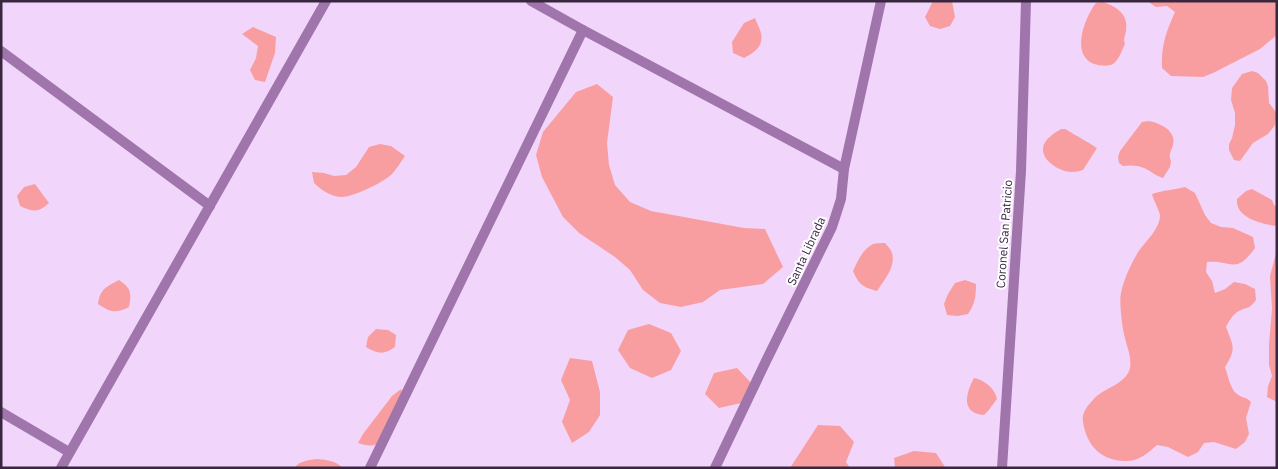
<svg xmlns="http://www.w3.org/2000/svg" width="1278" height="469" viewBox="0 0 1278 469" font-family="'IBM Plex Sans',sans-serif">
	<rect width="100%" height="100%" fill="#f2d5fb"/>
	<g fill="#f99ea0">
		<path d="M933,1h19l3,16 -5,9 -10,3 -10,-3 -5,-9z"/>
		<path d="M1147,1h130v34l-17,14 -47,24 -10,4 -32,-1 -9,-8c-1,-22 4,-36 13,-56l-8,-6 -11,1z"/>
		<path d="M1102,2c15,4 27,13 24,29 -1,6 -3,8 -1,13 -3,6 -6,16 -12,20 -3,2 -11,2 -15,1 -29,-6 -14,-47 -2,-62z"/>
		<path d="M755,18c2,5 5,11 6,15 3,13 -7,20 -17,25l-11,-5 -1,-11 12,-19z"/>
		<path d="M253,27l23,10 -1,16 -10,29 -10,-2 -5,-10 6,-12 2,-12 -16,-12z"/>
		<path d="M1252,71l6,2 8,8 2,5 1,17 7,9v7l-1,6 -7,9 -15,9 -13,18 -6,-1 -5,-10v-6l3,-6 3,-13v-12l-4,-13 1,-12 10,-14z"/>
		<path d="M597,84l16,13 -6,46 2,22 6,20 15,17 21,9 93,17 21,1 18,38 -20,17 -43,6 -17,12 -22,5 -21,-4 -17,-13 -13,-20 -15,-13 -36,-24 -16,-16 -21,-40 -6,-22 7,-23 33,-40z"/>
		<path d="M1149,121c11,2 28,10 24,24 -2,7 -5,9 -2,16l-1,6 -7,11c-7,-2 -12,-7 -19,-10 -6,-3 -15,-3 -21,-2l-4,-3 -1,-6 2,-6 22,-29z"/>
		<path d="M1061,129c1,0 3,0 4,0 2,1 31,18 32,19l-14,22c-4,1 -7,2 -12,2 -10,0 -29,-11 -28,-23 0,-9 11,-16 18,-20z"/>
		<path d="M380,144l11,2 14,10c-4,6 -9,14 -14,19 -9,8 -38,22 -50,22 -11,-1 -20,-7 -27,-14l-2,-11 12,1 10,3 12,-1 10,-8 13,-20z"/>
		<path d="M35,184l14,19c-11,10 -16,9 -29,3l-3,-10 7,-9z"/>
		<path d="M1185,187l10,6 10,22 6,8 10,4 12,1 20,9 2,11c-20,28 -23,11 -48,14l-1,10 6,9 3,12 10,-4 9,-7 11,2 10,5 1,11c-8,10 -7,6 -17,11 -6,3 -10,10 -13,16 7,19 11,21 -1,40 3,8 5,22 12,27 5,4 10,3 14,8l-5,16 3,16 -4,8 -9,7 -22,-7 -10,1 -6,9 -10,5 -20,-10 -11,-2c-9,8 -19,17 -33,16 -20,-1 -33,-11 -39,-30 -1,-4 -3,-11 -2,-15 1,-6 6,-12 10,-16 9,-12 33,-15 37,-32 2,-12 -4,-23 -6,-34 -2,-8 -5,-34 -3,-41 3,-14 9,-27 16,-39 7,-12 23,-24 23,-39 0,-3 -7,-16 -8,-21 11,-4 22,-4 33,-7z"/>
		<path d="M1252,189l20,11 2,5 3,2v19c-15,-2 -42,-8 -40,-27l9,-8z"/>
		<path d="M885,243c3,3 6,7 7,10 4,14 -8,27 -15,38 -14,-4 -18,-6 -24,-20 4,-9 10,-22 20,-27 3,-1 9,-1 12,-1z"/>
		<path d="M1277,249v153l-10,-5 1,-11 4,-10 -3,-11v-21l3,-35 -2,-33z"/>
		<path d="M119,280c12,8 13,13 10,27 -14,7 -19,5 -31,-3 2,-15 8,-17 21,-24z"/>
		<path d="M965,280l11,4c0,12 -1,20 -8,30l-10,2 -11,-1 -3,-11 4,-10 7,-11z"/>
		<path d="M649,324l22,9 10,18 -10,19 -19,8 -22,-10 -12,-18 10,-20z"/>
		<path d="M376,329l12,1 8,5 -1,12c-11,8 -17,7 -29,0l2,-10z"/>
		<path d="M570,358l22,3 8,31v23l-11,17 -17,11 -10,-21 8,-22 -9,-20z"/>
		<path d="M737,368l19,20 -15,15 -22,5 -14,-14 9,-21z"/>
		<path d="M974,378c11,2 21,11 23,21l-9,12 -4,4c-24,-2 -18,-22 -10,-37z"/>
		<path d="M401,389c0,1 3,7 3,8 3,14 -14,41 -27,47 -7,3 -12,1 -19,-1l5,-9 29,-38z"/>
		<path d="M818,425l22,1 14,16 -8,20 4,6h-60z"/>
		<path d="M914,451l22,2 9,14v1h-50l-1,-10z"/>
		<path d="M318,459c9,1 18,2 25,9h-49c7,-8 15,-8 24,-9z"/>
	</g>
	<g fill="none" stroke-linecap="round" stroke-linejoin="round">
		<g stroke="#9f75ab" stroke-width="10">
			<path d="M531,1l52,29 261,139"/>
			<path d="M1,51l209,155"/>
			<path d="M1,412l68,40"/>
			<path d="M61,468l265,-467"/>
			<path d="M370,468l213,-438"/>
			<path d="M715,468l52,-109 65,-132 9,-28 3,-30 37,-168"/>
			<path d="M1002,468l19,-297 5,-170"/>
		</g>
	</g>
	<g text-anchor="middle" dominant-baseline="central" stroke-width="4" stroke-linejoin="round" paint-order="stroke">
		<g font-size="12" fill="#39273f" stroke="#fff">
			<text transform="translate(1004 234) rotate(-86)">Coronel San Patricio</text>
			<text transform="translate(806 251) rotate(-65)">Santa Librada</text>
		</g>
	</g>
	<rect width="1278" height="469" fill="none" stroke="#39273f" stroke-width="5"/>
</svg>
